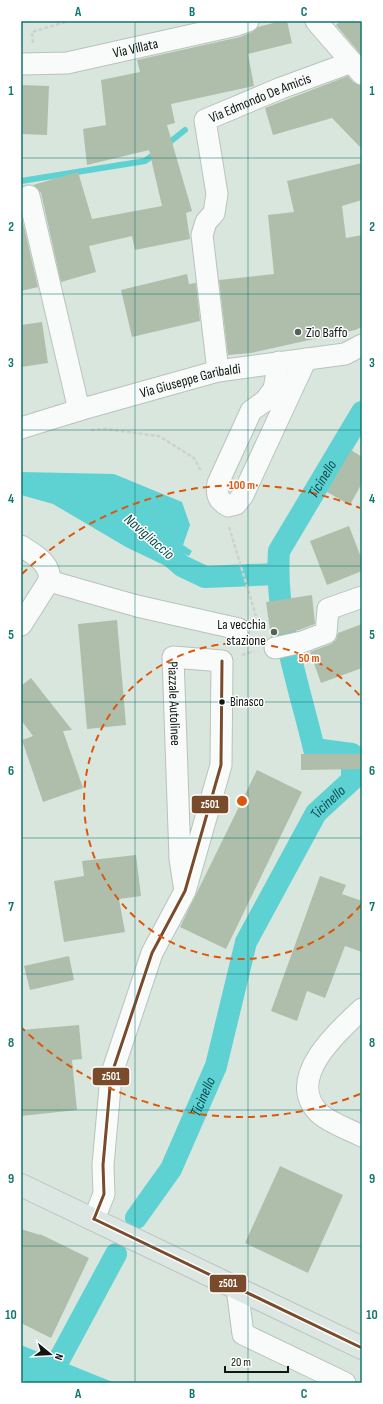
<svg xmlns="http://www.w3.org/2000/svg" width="383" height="1404" viewBox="0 0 383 1404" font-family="'Sofia Sans Condensed',sans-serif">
	<rect width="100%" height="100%" fill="#d9e6dd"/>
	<g fill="#5ed1d2">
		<path d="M21,472l93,2 68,28 8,23 -7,20 9,6 -3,5 -12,-6 -1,4 9,5 -7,13 -52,-25 -73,-43 -32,-9z"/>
		<path d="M21,1345l94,38h-85l-9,-3z"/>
	</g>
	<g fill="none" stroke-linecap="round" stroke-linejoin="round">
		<g stroke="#5ed1d2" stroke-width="6">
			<path d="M166,145l19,-15"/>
			<path d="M21,181l124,-20 11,-8"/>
		</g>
		<g stroke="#5ed1d2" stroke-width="22">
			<path d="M159,546l23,20 23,11 72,-3"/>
			<path id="s1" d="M136,1218l35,-49 45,-103 30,-124 70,-129 36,-33v-26l-38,-5c-15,-64 -40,-133 -35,-198l83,-139"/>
			<path d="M60,1358l56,-104"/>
		</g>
	</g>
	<g fill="#aebeaa">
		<path d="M281,21h6l5,22 -44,11 6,32 -83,18 4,19 -8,2 25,86 -6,2 4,26 -55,11 -3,-14 -43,10 7,26 -35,10 -20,-89 -8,-8 45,-13 14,47 70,-13 -13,-56 -62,15 -4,-36 23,-4 -5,-45 39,-8 -3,-12 103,-23 12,-5 6,-5z"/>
		<path d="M341,21h21v35l-26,-31z"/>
		<path d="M348,76l5,6 9,4v63l-30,-31 -59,17 -8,-27z"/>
		<path d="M21,85l28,1 -2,49 -26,-1z"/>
		<path d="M362,163v37l-20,6 4,32 16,-3v92l-7,3 -104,23 -23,2 -9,-75 55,-6 -6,-59 26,-3 -7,-31z"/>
		<path d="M21,214l17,73 -17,4z"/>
		<path d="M187,274l2,10 7,-1 4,38 -68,16 -11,-47z"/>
		<path d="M42,322l6,41 -27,4v-42z"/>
		<path d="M351,450l11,7v26l-12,22 -23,-13z"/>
		<path d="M349,526l13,34v11l-35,14 -17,-44z"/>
		<path d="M312,595l3,29 -16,6 -28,7 -5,-35z"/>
		<path d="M117,620l9,105 -39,4 -9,-105z"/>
		<path d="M362,624v44l-41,15 -11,-31 21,-8 5,-4 2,-7z"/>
		<path d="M31,678l41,52 -9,1 20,57 -40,14 -21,-62 11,-4 -12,-16v-34z"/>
		<path d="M301,754h61v15l-61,1z"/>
		<path d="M257,770l45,22 -76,157 -46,-22z"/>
		<path d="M136,855l5,41 -22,3 6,33 -61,10 -10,-61 30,-5 -2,-15z"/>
		<path d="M320,876l26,9 -4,9 20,7v51l-17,-6 -20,52 -18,-7 -10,30 -26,-10z"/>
		<path d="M69,956l5,24 -44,10 -6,-24z"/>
		<path d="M79,1025l3,34 -10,1 5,50 -56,6v-86z"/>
		<path d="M280,1166l63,29 -35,78 -63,-30z"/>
		<path d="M21,1229l19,6v-1l49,24 -38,80 -30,-15z"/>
	</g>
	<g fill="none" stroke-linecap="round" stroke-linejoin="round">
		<defs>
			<g id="minor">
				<path d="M316,21l46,53"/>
				<path id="s2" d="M21,64l46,-1 170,-38 11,-4"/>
				<path d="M29,196l50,214"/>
				<path d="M279,362l-5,27 -9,12 -14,10 -33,72c-2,12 0,17 10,23l8,-2 7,-9 63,-136"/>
				<path id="s3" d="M218,371l-16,-136 4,-13 8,-9 3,-19 -12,-74 76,-32 71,-26"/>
				<path id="s4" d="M21,428l58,-18 139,-39 127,-17 17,-9"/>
				<path d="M21,546c13,8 31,18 28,35l-28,44"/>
				<path d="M49,581l88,25 102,23"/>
				<path d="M275,648l27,-6 24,-9 2,-24 34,-12"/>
				<path d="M362,1009c-24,22 -78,70 -43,104 11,10 29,16 43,23"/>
				<path id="s5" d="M94,1219l10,-25 -1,-29 8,-89 41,-123 33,-62 36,-126 1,-104 -49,-4 7,202 5,32"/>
				<path d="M237,1288l6,46 102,49"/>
			</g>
			<path id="major" d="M21,1185l341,163"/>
		</defs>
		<use href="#minor" stroke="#b8c3bb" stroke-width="23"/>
		<use href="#major" stroke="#bdc3bf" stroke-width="24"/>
		<g stroke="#ced2cf" stroke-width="2.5" stroke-dasharray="4 2" stroke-linecap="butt">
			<path d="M33,43l-1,-11 37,-11"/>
			<path d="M91,430l14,-1 54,7 35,22 7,13"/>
			<path d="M229,527l27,89"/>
			<path d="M242,655l12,-4"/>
		</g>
		<use href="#minor" stroke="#f9fbfa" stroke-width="21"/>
		<use href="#major" stroke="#dce6e3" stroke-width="22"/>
		<defs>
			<g id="bus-1">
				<path d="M94,1219l10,-25 -1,-29 8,-89 41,-123 33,-62 36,-126 1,-104"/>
				<path d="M94,1219l268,129"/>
			</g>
		</defs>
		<use href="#bus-1" stroke="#fff" stroke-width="6"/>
		<use href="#bus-1" stroke="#7a4b2a" stroke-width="3"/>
	</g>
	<path fill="none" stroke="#0f766e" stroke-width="1" stroke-opacity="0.55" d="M135,21v1362M248,21v1362M21,158h341M21,294h341M21,430h341M21,566h341M21,702h341M21,838h341M21,974h341M21,1110h341M21,1246h341"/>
	<g fill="none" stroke="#dd560c" stroke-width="2" stroke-dasharray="7 5">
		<path d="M361 905A158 158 0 1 1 361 697"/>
		<path d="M360 1094A316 316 0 0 1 22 1028M22 574A316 316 0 0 1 360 508"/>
	</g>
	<g fill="#565f59" stroke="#fff" stroke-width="1.5">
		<circle cx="298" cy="332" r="4"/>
		<circle cx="274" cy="632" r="4"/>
	</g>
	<circle fill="#0f1712" stroke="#fff" stroke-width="1.5" cx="222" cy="702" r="3.5"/>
	<g text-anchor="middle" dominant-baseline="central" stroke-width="3" stroke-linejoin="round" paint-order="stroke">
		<g font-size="13" fill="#0f1712" stroke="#fff" text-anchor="start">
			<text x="230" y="702">Binasco</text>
		</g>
		<g font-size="14" fill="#0f1712" stroke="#fff">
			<text stroke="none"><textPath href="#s2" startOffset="116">Via Villata</textPath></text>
			<text stroke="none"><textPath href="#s3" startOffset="316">Via Edmondo De Amicis</textPath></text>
			<text stroke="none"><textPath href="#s4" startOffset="176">Via Giuseppe Garibaldi</textPath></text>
			<text stroke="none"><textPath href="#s5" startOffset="676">Piazzale Autolinee</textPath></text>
		</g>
		<g font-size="14" fill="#0f1712" stroke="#fff" text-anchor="start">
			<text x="306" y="332">Zio Baffo</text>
			<text x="266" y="624" text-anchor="end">La vecchia<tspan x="266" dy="16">stazione</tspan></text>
		</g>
		<g font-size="15" font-style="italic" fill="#084b4d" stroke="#fff">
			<text stroke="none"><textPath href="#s1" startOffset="846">Ticinello</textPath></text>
			<text transform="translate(149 537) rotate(41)">Navigliaccio</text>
			<text stroke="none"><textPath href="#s1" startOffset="463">Ticinello</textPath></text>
			<text stroke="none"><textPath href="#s1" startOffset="139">Ticinello</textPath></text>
		</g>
	</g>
	<circle cx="242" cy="801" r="6" fill="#dd560c" stroke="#fff" stroke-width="2"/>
	<g font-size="12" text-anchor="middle" font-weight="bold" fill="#dd560c" stroke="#fff" stroke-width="3" stroke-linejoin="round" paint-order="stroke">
		<text x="242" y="489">100 m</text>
		<text x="309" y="662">50 m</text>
	</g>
	<g stroke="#fff" stroke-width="1.5">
		<rect x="191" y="795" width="38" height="19" rx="4" fill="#7a4b2a"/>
		<rect x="92" y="1067" width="38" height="19" rx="4" fill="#7a4b2a"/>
		<rect x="209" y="1274" width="38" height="19" rx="4" fill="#7a4b2a"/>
	</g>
	<g font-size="11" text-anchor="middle" font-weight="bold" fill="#fff">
		<text x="210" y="808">z501</text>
		<text x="111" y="1080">z501</text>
		<text x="228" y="1287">z501</text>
	</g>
	<rect width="383" height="1404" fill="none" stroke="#ffffff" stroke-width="44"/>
	<g transform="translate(50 1354) rotate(108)" stroke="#ffffff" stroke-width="3" paint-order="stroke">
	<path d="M0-3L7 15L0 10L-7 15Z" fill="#0f1712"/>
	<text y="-6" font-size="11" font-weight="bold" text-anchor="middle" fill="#0f1712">N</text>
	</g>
	<path d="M225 1366v6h63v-6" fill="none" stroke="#0f1712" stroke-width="2"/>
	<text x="231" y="1366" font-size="12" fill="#0f1712" stroke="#ffffff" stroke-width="3" paint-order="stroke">20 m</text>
	<rect x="22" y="22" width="339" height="1360" fill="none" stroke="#0f766e" stroke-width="1.5"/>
	<g font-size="13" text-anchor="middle" font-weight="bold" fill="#0f766e">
		<text x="78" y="16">A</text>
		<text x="192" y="16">B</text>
		<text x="304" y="16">C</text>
		<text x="11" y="95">1</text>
		<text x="372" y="95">1</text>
		<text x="11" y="231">2</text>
		<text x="372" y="231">2</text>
		<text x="11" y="367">3</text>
		<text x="372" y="367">3</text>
		<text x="11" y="503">4</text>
		<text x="372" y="503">4</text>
		<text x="11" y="639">5</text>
		<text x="372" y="639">5</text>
		<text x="11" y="775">6</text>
		<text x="372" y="775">6</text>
		<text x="11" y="911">7</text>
		<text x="372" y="911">7</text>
		<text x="11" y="1047">8</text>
		<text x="372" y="1047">8</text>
		<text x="11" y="1183">9</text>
		<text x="372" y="1183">9</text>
		<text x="11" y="1319">10</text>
		<text x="372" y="1319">10</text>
		<text x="78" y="1398">A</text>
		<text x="192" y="1398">B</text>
		<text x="304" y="1398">C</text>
	</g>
</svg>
